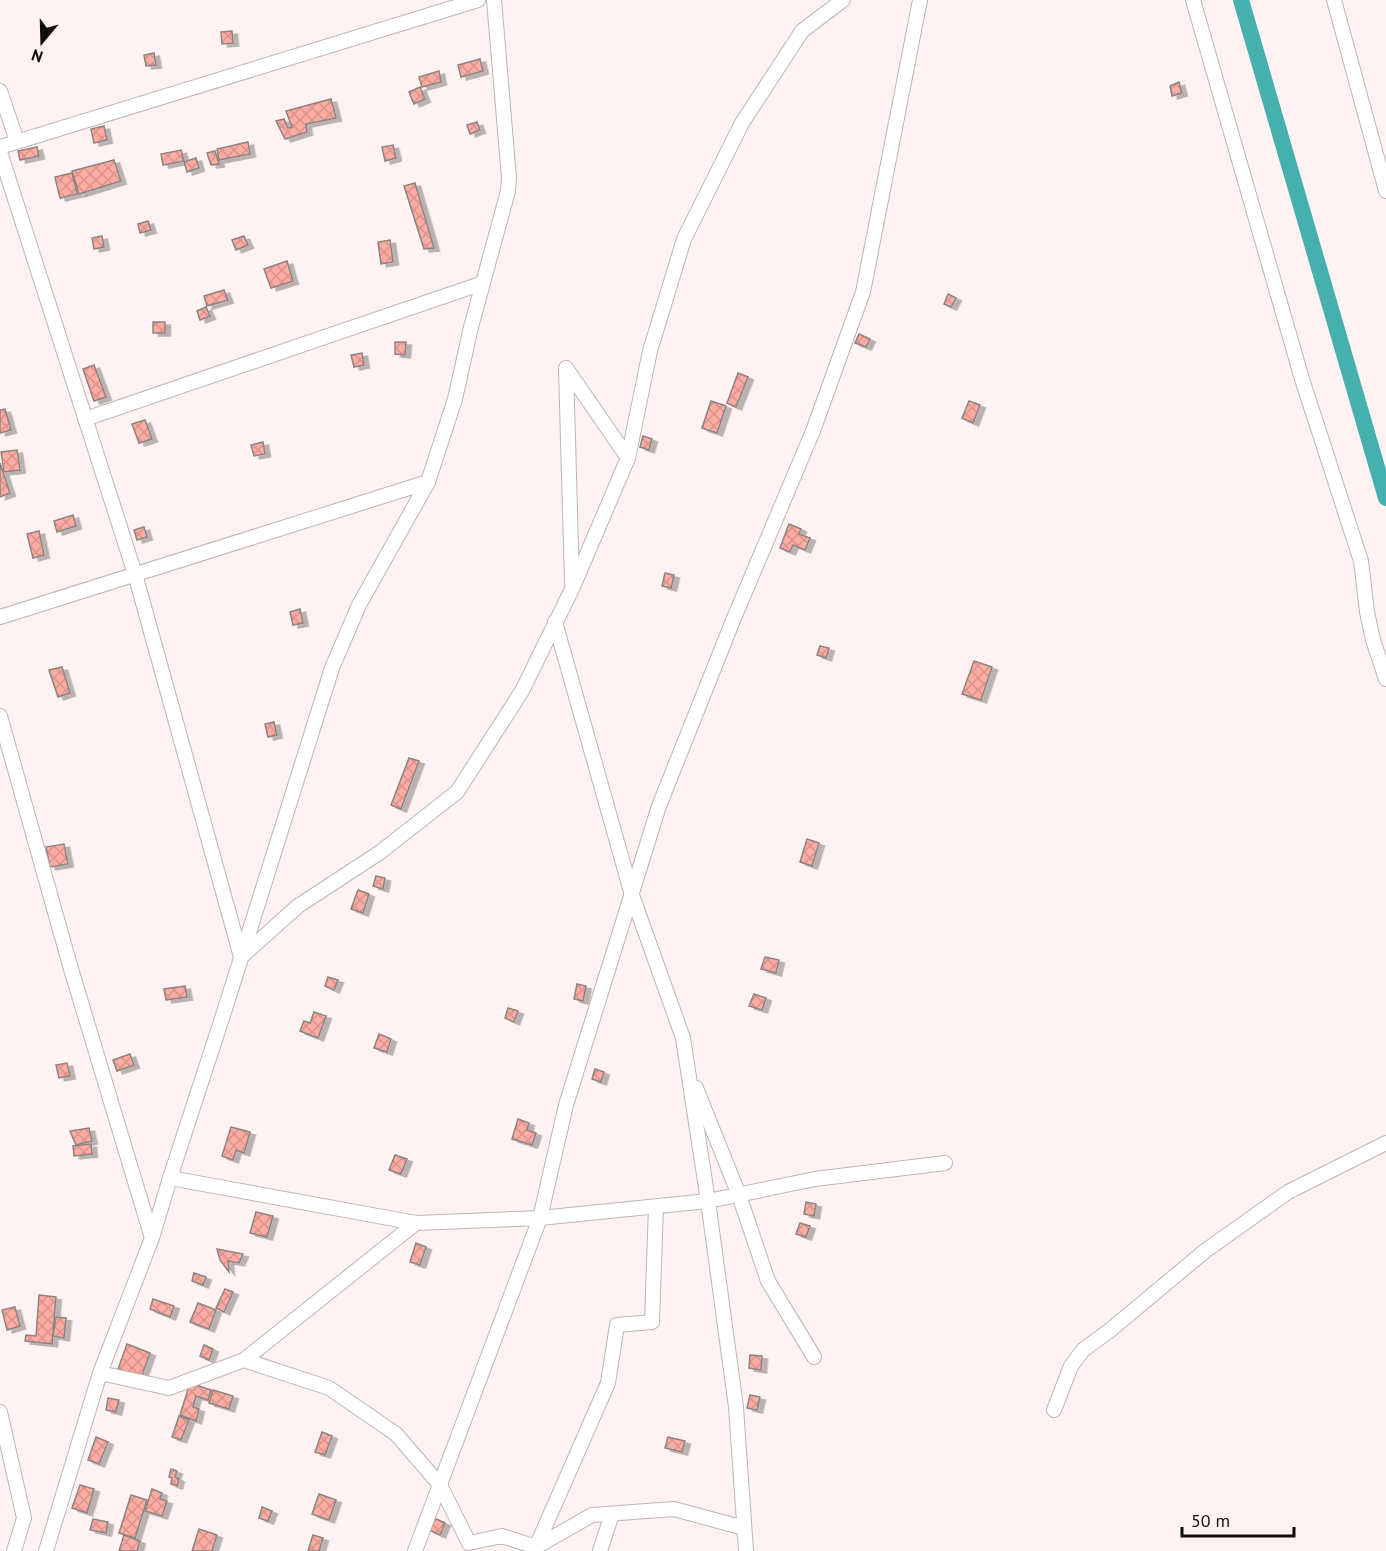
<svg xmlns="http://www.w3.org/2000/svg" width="1386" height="1551" viewBox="0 0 1386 1551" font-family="'PT Sans',sans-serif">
	<defs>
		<pattern id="building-cross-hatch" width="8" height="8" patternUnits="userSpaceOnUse" patternTransform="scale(1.5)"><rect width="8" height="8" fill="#fdaca3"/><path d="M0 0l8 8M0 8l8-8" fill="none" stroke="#d8938b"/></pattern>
		<filter id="shadow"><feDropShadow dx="5.5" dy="3" stdDeviation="0" flood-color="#0004"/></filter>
	</defs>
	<rect width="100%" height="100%" fill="#fef3f2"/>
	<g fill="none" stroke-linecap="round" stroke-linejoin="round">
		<path stroke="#46b0ae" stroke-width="16" d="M1241,0l145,498"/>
	</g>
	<g fill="url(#building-cross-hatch)" stroke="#8d8482" stroke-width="1.5" filter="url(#shadow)">
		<path d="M232,31l1,12 -11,1 -1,-12z"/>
		<path d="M154,53l2,12 -10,1 -2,-11z"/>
		<path d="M480,59l3,12 -22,6 -3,-12z"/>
		<path d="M439,71l2,11 -19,5 -3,-10z"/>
		<path d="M1179,82l3,11 -10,3 -2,-10z"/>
		<path d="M420,87l5,12 -11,5 -5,-12z"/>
		<path d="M331,99l5,19 -30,6 1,8 -22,7 -9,-18 8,-2 4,9 4,-1 -6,-16z"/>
		<path d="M477,122l3,8 -10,4 -3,-9z"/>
		<path d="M104,126l3,14 -13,3 -3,-14z"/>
		<path d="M248,142l2,12 -31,6 -2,-11z"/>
		<path d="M393,145l3,13 -11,3 -3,-14z"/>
		<path d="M37,147l2,9 -19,4 -2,-9z"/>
		<path d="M181,150l3,11 -21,4 -2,-11z"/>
		<path d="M215,151l4,13 -8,1 -4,-12z"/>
		<path d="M196,158l3,10 -12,4 -3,-10z"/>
		<path d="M114,160l7,21 -42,13 -7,-23z"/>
		<path d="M72,173l5,21 -17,4 -5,-21z"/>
		<path d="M415,183l19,65 -10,1 -20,-63z"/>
		<path d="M148,221l3,9 -11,3 -2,-9z"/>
		<path d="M102,236l2,11 -10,2 -2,-11z"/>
		<path d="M244,236l4,9 -12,5 -4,-10z"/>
		<path d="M390,240l3,22 -12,2 -3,-22z"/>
		<path d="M287,261l6,20 -22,7 -7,-19z"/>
		<path d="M224,290l4,10 -21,6 -3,-10z"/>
		<path d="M948,294l8,4 -5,9 -7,-3z"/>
		<path d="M206,307l4,9 -10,4 -3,-9z"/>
		<rect x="153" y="322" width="12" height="11"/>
		<path d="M859,334l11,5 -4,8 -11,-4z"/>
		<path d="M395,342h11l-1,13 -10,-1z"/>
		<path d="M362,353l2,12 -10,2 -3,-12z"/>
		<path d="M94,365l12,32 -12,4 -11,-32z"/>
		<path d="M738,373l10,4 -12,30 -9,-4z"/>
		<path d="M711,401l15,5 -9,27 -15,-5z"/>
		<path d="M969,401l11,4 -7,18 -11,-5z"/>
		<path d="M5,409l6,21 -11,3v-23z"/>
		<path d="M145,420l7,19 -13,4 -7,-19z"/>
		<path d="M643,436l9,3 -3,11 -9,-3z"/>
		<path d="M263,442l2,12 -11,2 -3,-11z"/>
		<path d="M17,450l3,20 -16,2 -3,-20z"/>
		<path d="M0,463l10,30 -10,4z"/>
		<path d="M73,515l3,11 -19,6 -3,-11z"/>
		<path d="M789,524l12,5 -2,5 11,4 -5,12 -12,-5 -3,7 -10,-4z"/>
		<path d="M144,527l3,10 -10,3 -3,-10z"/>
		<path d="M39,531l5,24 -11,3 -6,-24z"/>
		<path d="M665,573l9,2 -3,13 -9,-2z"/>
		<path d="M300,609l3,14 -10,2 -3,-13z"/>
		<path d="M820,646l9,2 -3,10 -9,-3z"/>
		<path d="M974,661l18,6 -11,33 -19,-6z"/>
		<path d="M62,667l8,26 -12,4 -9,-27z"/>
		<path d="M274,722l3,13 -9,2 -3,-13z"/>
		<path d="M409,758l10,3 -18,48 -10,-4z"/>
		<path d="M807,839l12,4 -7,23 -12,-4z"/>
		<path d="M64,844l4,20 -18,3 -4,-20z"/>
		<path d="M376,876l9,2 -2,11 -10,-3z"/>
		<path d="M358,890l11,4 -6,19 -12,-4z"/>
		<path d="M765,957l14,3 -3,13 -15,-4z"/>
		<path d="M328,977l10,3 -4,10 -9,-4z"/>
		<path d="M577,984l9,2 -3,15 -9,-2z"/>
		<path d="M185,986l2,11 -21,3 -2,-11z"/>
		<path d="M754,994l12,4 -4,12 -13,-4z"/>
		<path d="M508,1008l10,3 -4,11 -9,-4z"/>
		<path d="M314,1012l12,4 -8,22 -18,-7 4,-10 6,2z"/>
		<path d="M379,1034l12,5 -4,13 -13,-4z"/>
		<path d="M130,1054l4,11 -17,6 -4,-11z"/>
		<path d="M67,1063l3,13 -11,2 -3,-13z"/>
		<path d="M595,1069l9,3 -3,10 -9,-3z"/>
		<path d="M518,1119l11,4 -2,7 9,3 -4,12 -20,-6z"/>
		<path d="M231,1127l19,5 -6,21 -8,-3 -3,10 -11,-4z"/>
		<path d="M89,1128l3,13 -16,4 -6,-14z"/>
		<path d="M91,1144l1,10 -18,2 -1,-10z"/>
		<path d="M395,1155l12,4 -6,15 -12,-4z"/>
		<path d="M806,1202l10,2 -2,12 -10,-2z"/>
		<path d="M256,1212l17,4 -6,21 -17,-4z"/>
		<path d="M800,1223l10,3 -4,11 -10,-3z"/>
		<path d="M416,1243l10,4 -6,18 -10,-3z"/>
		<path d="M217,1249l26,5 -4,9 -11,-2 1,11 -9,-12z"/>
		<path d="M194,1273l12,4 -3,8 -11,-4z"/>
		<path d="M225,1289l8,3 -9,20 -8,-4z"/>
		<path d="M39,1295l17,2 -4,47 -27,-3 1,-6 10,1z"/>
		<path d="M153,1299l21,7 -4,11 -20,-8z"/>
		<path d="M198,1303l18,7 -7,19 -19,-7z"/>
		<path d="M15,1307l5,19 -13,4 -5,-20z"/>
		<path d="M56,1317l10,1 -2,20 -11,-2z"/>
		<path d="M127,1344l23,9 -9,25 -23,-9z"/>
		<path d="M204,1345l9,4 -4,11 -9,-4z"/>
		<path d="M750,1355l12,1 -1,14 -12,-2z"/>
		<path d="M190,1383l21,7 -3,10 -12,-4 -3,11 6,2 -3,12 -16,-6z"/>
		<path d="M213,1390l20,6 -4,13 -20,-6z"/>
		<path d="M750,1395l10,2 -3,13 -10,-2z"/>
		<path d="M108,1398l11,2 -3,12 -10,-2z"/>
		<path d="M179,1416l10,4 -8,20 -9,-3z"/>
		<path d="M322,1432l10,4 -7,19 -10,-3z"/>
		<path d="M96,1437l12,5 -9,22 -11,-4z"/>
		<path d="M668,1437l17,4 -3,11 -17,-4z"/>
		<path d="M171,1469l6,2 -2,6 4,2 -2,7 -6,-2 1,-6 -3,-1z"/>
		<path d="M80,1485l14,4 -7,24 -15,-5z"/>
		<path d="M152,1489l10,4 -2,6 7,2 -5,15 -17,-5z"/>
		<path d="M319,1494l17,6 -7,20 -17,-6z"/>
		<path d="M131,1495l16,5 -12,38 -16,-5z"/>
		<path d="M262,1507l10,4 -4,10 -9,-3z"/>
		<path d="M434,1518l11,5 -5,12 -11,-5z"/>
		<path d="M93,1519l15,3 -2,11 -16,-3z"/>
		<path d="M199,1529l18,6 -5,16h-20z"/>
		<path d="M124,1535l16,6 -3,10h-18z"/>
		<path d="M313,1535l10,3 -4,13h-11z"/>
	</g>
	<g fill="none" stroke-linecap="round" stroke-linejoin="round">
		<defs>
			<g id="street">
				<path d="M1193,0l109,379 59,182 6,51 6,28 13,39"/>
				<path d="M1334,0l52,191"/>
				<path d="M0,91l17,50"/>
				<path d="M0,147l478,-147"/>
				<path d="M0,152l135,422 106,383 57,-51 81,-53 78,-61 65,-101 51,-104 55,-129 22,-107 34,-112 58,-116 60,-92 41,-31"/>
				<path d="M85,419l398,-136"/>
				<path d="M572,583l-6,-215 62,90"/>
				<path d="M0,617l428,-135"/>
				<path d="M555,622l77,273 51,143 25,163 28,206 10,144"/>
				<path d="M0,716l71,253 81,269"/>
				<path d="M696,1088l43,107 29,86 46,76"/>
				<path d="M170,1178l246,45 124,-5 168,-17 107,-22 130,-16"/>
				<path d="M244,1360l85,28 67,46 44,51 29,58 33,-7 34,11 56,-32 82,-6 70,19"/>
				<path d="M100,1373l69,15 75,-28 172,-137"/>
				<path d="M1054,1410l17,-44 12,-16 26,-19 96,-80 83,-59 98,-49"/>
				<path d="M0,1412l24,106 -10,33"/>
				<path d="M536,1547l72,-164 9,-58 35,-3 4,-115"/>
				<path d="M46,1551l54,-178 52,-135 18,-60 55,-169 107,-341 27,-63 69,-123 27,-83 16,-72 37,-136 1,-13 -15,-178"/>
				<path d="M415,1551l125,-333 26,-113 93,-299 75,-188 79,-187 50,-139 57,-292"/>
				<path d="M600,1551l12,-37"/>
			</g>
		</defs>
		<use href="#street" stroke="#bfb5b4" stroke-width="16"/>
		<use href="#street" stroke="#fff" stroke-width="14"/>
	</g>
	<g transform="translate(42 42) rotate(199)" stroke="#fef3f2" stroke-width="4.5" paint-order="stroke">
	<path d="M0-4.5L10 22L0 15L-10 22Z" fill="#100d0d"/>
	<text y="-9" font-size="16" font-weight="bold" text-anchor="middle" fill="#100d0d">N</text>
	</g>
	<path d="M1182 1527v9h112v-9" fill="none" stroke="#100d0d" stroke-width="3"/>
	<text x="1191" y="1527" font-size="18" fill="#100d0d" stroke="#fef3f2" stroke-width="4.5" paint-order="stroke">50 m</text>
</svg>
